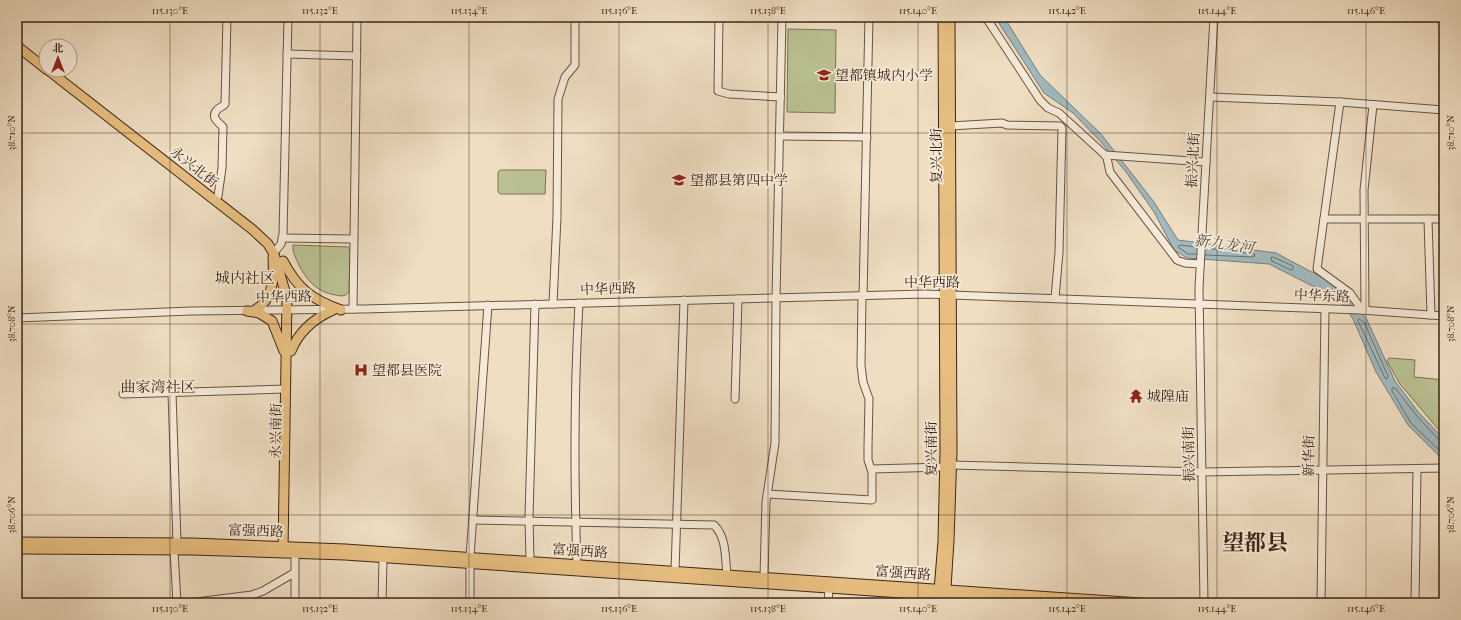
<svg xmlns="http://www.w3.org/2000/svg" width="1461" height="620" viewBox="0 0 1461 620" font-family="'IM FELL French Canon','Noto Serif SC',serif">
	<rect width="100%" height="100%" fill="#efdec2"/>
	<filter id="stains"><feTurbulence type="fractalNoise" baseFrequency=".005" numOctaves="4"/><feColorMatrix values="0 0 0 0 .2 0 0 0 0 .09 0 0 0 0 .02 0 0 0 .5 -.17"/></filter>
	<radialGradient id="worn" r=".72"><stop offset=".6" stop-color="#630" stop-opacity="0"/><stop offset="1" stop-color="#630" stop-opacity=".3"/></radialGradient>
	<g fill="#bac192" stroke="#7c7354">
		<path d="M788,29l48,1 -1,83 -48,-1z"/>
		<path d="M500,170h46l-1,24h-45l-2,-2v-20z"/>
		<path d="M293,245l55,2 2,3 -1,42c-4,5 -8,4 -14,3 -18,-3 -29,-15 -37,-32 -2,-5 -6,-11 -5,-18z"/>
		<path d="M1389,358l26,2 -1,17 30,3v56l-44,-52 -13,-23z"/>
	</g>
	<path fill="#9fb9be" stroke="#797e7b" d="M995,17h9l36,58 61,59 53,68 24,38 98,13 47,25 27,19 17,23 28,61 24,32 25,26v22l-36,-36 -32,-53 -23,-53 -13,-19 -71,-36 -82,-6 -13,-8 -20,-38 -28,-40 -26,-31 -27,-28 -29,-20z"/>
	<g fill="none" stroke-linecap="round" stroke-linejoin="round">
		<g stroke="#6f6f6a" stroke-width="1">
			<path d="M1196,254h-8l-10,-7 2,-2 17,2"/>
			<path d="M1205,255l48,2 2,-1 -1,-2 -48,-6"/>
			<path d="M1273,257l20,9v3l-2,1 -19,-9 -1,-3z"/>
			<path d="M1359,319l5,3 24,54 -1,3 -2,-1 -27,-57z"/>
			<path d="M1444,442l-5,-2 -23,-25 -21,-27h-3v3l19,32 33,32"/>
		</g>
		<defs>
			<g id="minor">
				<path d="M719,17l-1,74 11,3 52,3"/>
				<path d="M984,17l5,5 51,78 8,8 11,5 46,42 2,3 3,14 67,88 8,3 15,1"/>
				<path d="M287,54l70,2"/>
				<path d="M1210,97l130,5 104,8"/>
				<path d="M1340,102l-23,167 33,24 12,17"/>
				<path d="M950,126l52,-3 5,2 53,1 2,2 -3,124 -4,46"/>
				<path d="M779,136l88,1"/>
				<path d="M1105,155l101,7"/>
				<path d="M218,196l4,-28 1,-41c-4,-4 -13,-10 -6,-17 2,-3 6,-3 8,-6l2,-87"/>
				<path d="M1324,219h120"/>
				<path d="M1428,219l3,96"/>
				<path d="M282,238l71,1"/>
				<path d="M277,249l4,-5 2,-9 5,-218"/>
				<path d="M863,296l6,-279"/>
				<path d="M553,304l4,-87 1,-118 7,-22 10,-12v-48"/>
				<path d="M353,309l4,-288"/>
				<path d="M1365,310l-1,-120 9,-85"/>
				<path d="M17,318l174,-7 173,-2 561,-15 436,16 83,6"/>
				<path d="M172,393l5,150"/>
				<path d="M123,394l162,-5"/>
				<path d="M735,399l3,-100"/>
				<path d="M951,465l251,7 242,-4"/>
				<path d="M871,469l74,-2"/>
				<path d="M767,494l105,6v-28l-4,-12v-14l1,-47 -6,-17 -2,-17 1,-69"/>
				<path d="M473,520l241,5c13,13 11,33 13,50"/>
				<path d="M174,550l3,53"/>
				<path d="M470,557l18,-252"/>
				<path d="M530,561l-1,-44 6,-213"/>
				<path d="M577,564c-3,-87 -3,-174 2,-261"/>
				<path d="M675,571l9,-271"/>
				<path d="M764,577l2,-75 9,-59 1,-145 6,-281"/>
				<path d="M188,603l64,-8 11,-4 31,-18"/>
				<path d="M295,603v-50"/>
				<path d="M382,603l1,-45"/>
				<path d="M470,603v-39"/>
				<path d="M828,603l1,-15"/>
				<path d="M1204,603l-5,-315 15,-271"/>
				<path d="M1321,603l4,-294"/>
				<path d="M1415,603l2,-134"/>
			</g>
			<g id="major">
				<path d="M17,46l29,23"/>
				<path d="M48,70l205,160 15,14 6,10 13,44 -4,253"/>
				<path d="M283,261c15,28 28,38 58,49"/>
				<path d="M255,310c19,-11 19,-33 18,-53"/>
				<path d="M247,311l12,2 13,8 12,30"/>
				<path d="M291,351c8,-20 22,-32 42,-41"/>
				<path d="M17,542l175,1 153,6 796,54"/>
				<path d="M17,549l175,1 153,5 702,48"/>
				<path d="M938,603l5,-62 2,-90 -2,-434"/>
				<path d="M945,603l4,-62 3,-90 -2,-434"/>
			</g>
		</defs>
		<use href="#minor" stroke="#6b5342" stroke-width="9"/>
		<use href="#major" stroke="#3f2517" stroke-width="11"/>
		<use href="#minor" stroke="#f5ead7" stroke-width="7"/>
		<use href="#major" stroke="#e8bf81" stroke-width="9"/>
	</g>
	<path fill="none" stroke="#3f2517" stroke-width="1" stroke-opacity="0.45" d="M21,17v586M170,17v586M320,17v586M469,17v586M619,17v586M768,17v586M918,17v586M1067,17v586M1217,17v586M1366,17v586M17,133h1427M17,324h1427M17,515h1427"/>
	<defs>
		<symbol id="school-bare" viewBox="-9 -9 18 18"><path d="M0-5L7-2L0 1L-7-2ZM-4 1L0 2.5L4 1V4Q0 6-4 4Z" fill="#8f2418" stroke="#f5ead7" stroke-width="2.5" paint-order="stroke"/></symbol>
		<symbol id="hospital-bare" viewBox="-9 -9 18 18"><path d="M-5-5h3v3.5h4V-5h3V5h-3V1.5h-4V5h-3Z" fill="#8f2418" stroke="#f5ead7" stroke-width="2.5" paint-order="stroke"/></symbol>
		<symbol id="temple-bare" viewBox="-9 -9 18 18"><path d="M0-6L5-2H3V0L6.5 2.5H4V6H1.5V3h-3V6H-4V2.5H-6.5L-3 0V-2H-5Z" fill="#8f2418" stroke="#f5ead7" stroke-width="2.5" paint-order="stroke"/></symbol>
	</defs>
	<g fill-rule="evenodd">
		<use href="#school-bare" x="814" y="65" width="20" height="20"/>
		<use href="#school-bare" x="669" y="170" width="20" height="20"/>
		<use href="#hospital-bare" x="351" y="360" width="20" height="20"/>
		<use href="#temple-bare" x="1126" y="386" width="20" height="20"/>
	</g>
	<g text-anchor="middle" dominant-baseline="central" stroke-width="3.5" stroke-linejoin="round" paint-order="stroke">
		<g font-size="14" fill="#3f2517" stroke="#f5ead7" text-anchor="start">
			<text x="835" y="75">望都镇城内小学</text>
			<text x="690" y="180">望都县第四中学</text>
			<text x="372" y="370">望都县医院</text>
			<text x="1147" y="396">城隍庙</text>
		</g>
		<g font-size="14" fill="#3f2517" stroke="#f5ead7">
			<text transform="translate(936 156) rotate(-90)">复兴北街</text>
			<text transform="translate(1193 160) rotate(-87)">振兴北街</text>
			<text transform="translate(194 167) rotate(38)">永兴北街</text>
			<text x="932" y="282">中华西路</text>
			<text transform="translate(608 289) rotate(-2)">中华西路</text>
			<text transform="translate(1322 296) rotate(2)">中华东路</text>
			<text transform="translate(284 297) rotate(-1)">中华西路</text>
			<text transform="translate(276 431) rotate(-89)">永兴南街</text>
			<text transform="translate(931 449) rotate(-90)">复兴南街</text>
			<text transform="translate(1189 454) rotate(-91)">振兴南街</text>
			<text transform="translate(1309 456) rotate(-89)">新华街</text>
			<text transform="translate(256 531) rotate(2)">富强西路</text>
			<text transform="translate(580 551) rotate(4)">富强西路</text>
			<text transform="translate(903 573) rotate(4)">富强西路</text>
		</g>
		<g font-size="15" font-style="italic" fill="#574a41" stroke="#f5ead7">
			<text transform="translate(1224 244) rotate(8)">新九龙河</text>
		</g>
		<g font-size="15" fill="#3f2517" stroke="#f5ead7">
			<text x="245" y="278">城内社区</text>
			<text x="158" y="387">曲家湾社区</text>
		</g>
		<g font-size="22" font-weight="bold" fill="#3f2517" stroke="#f5ead7">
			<text x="1255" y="543">望都县</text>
		</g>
	</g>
	<rect width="1461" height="620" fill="none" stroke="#efdec2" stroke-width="44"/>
	<g transform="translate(58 58)"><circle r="19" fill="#f5ead7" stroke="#ac9b8a"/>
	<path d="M0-3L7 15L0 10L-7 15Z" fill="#8f2418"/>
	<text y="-6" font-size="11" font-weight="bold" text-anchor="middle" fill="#3f2517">北</text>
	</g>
	<rect x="22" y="22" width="1417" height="576" fill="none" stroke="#3f2517" stroke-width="1.5"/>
	<g font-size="10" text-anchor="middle" fill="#3f2517">
		<text x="170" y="14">115.130°E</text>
		<text x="320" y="14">115.132°E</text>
		<text x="469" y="14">115.134°E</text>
		<text x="619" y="14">115.136°E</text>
		<text x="768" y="14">115.138°E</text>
		<text x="918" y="14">115.140°E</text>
		<text x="1067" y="14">115.142°E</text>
		<text x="1217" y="14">115.144°E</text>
		<text x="1366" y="14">115.146°E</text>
		<text transform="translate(11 133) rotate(-90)" y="4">38.710°N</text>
		<text transform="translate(1450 133) rotate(-90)" y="4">38.710°N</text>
		<text transform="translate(11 324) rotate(-90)" y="4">38.708°N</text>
		<text transform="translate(1450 324) rotate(-90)" y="4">38.708°N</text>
		<text transform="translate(11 515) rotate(-90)" y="4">38.706°N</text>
		<text transform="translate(1450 515) rotate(-90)" y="4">38.706°N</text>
		<text x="170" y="612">115.130°E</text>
		<text x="320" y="612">115.132°E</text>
		<text x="469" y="612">115.134°E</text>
		<text x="619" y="612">115.136°E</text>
		<text x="768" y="612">115.138°E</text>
		<text x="918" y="612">115.140°E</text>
		<text x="1067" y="612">115.142°E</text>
		<text x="1217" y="612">115.144°E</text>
		<text x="1366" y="612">115.146°E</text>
	</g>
	<rect width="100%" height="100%" filter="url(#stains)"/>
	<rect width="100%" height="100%" fill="url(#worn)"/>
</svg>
